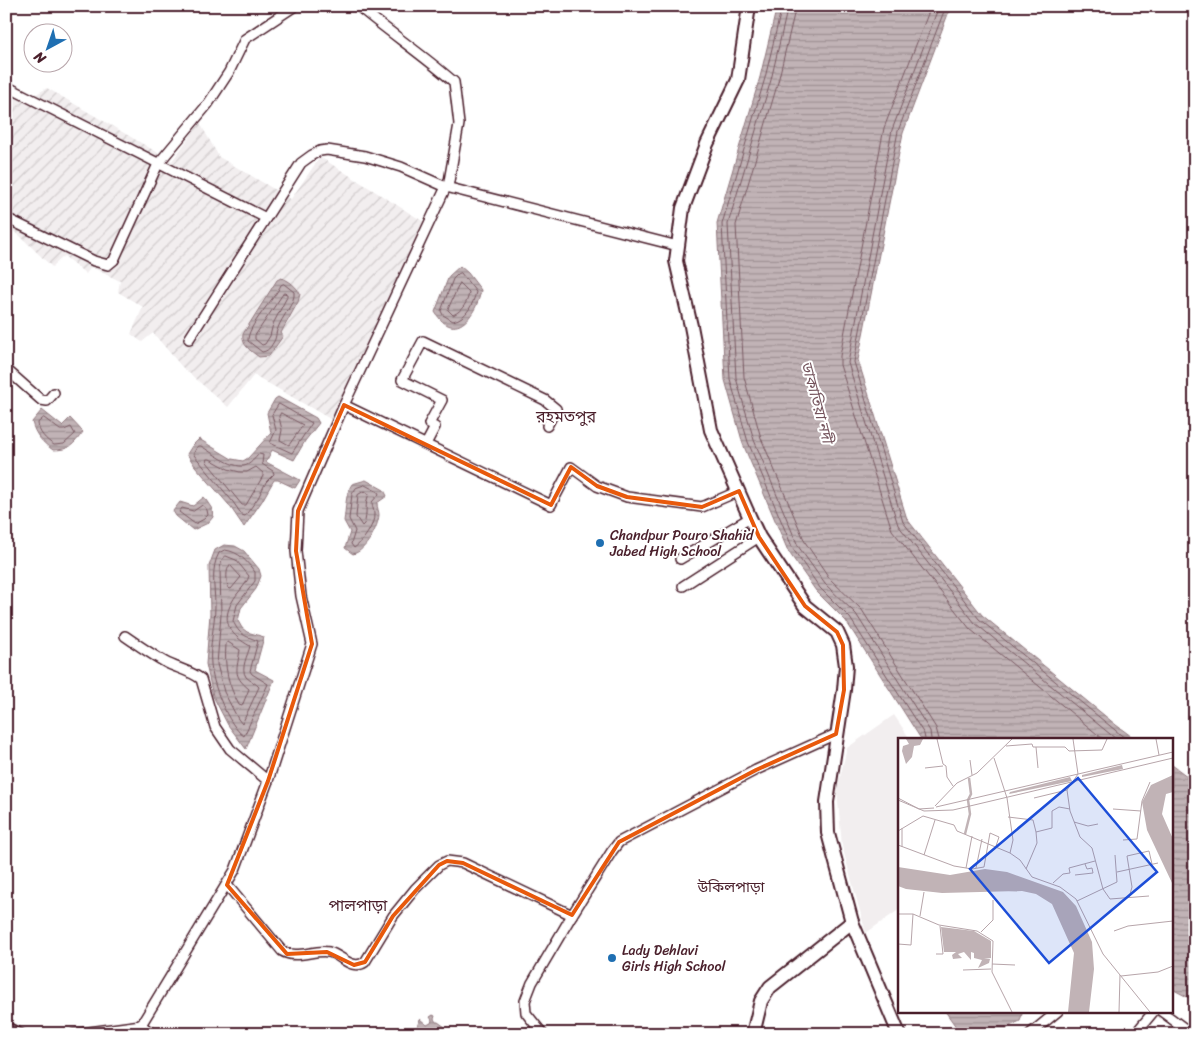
<svg xmlns="http://www.w3.org/2000/svg" width="1201" height="1040" viewBox="0 0 1201 1040" font-family="Sriracha,'Noto Sans Bengali',sans-serif">
	<defs>
		<pattern id="industrial-furrows" width="10" height="10" patternUnits="userSpaceOnUse" patternTransform="scale(1.25)"><rect width="10" height="10" fill="#f2eeef"/><path d="M-1 1l2-2M0 10L10 0M9 11l2-2" fill="none" stroke="#d1cccd"/></pattern>
		<pattern id="water-rules" width="6" height="5" patternUnits="userSpaceOnUse" patternTransform="scale(1.25)"><rect width="6" height="5" fill="#c1b3b6"/><path d="M0 2.5h6" fill="none" stroke="#9f9194"/></pattern>
	</defs>
	<rect width="100%" height="100%" fill="#fff"/>
	<filter id="ink" filterUnits="userSpaceOnUse"><feTurbulence type="fractalNoise" baseFrequency=".02" numOctaves="2"/><feDisplacementMap in="SourceGraphic" scale="10" xChannelSelector="R" yChannelSelector="G"/><feConvolveMatrix kernelMatrix="1 2 1 2 8 2 1 2 1" color-interpolation-filters="sRGB"/></filter>
	<g filter="url(#ink)">
		<path fill="#f2eeef" d="M894,715l16,24h-10v170l-34,24 -24,-87 -5,-56 10,-42z"/>
		<path fill="url(#industrial-furrows)" d="M6,82l25,15 16,-9 125,73 28,-38 19,34 72,42 29,-42 104,65 -92,198 -78,-45 -26,32 -46,-40 -29,-34 -11,9 -11,-8 12,-27 -25,-15 2,-11 -29,-14 -5,7 -22,-18 -12,11 -33,-32 -13,-8z"/>
		<g fill="url(#water-rules)" stroke="#91787e">
			<path d="M777,6h174l-48,127 -45,227 49,159 75,96 134,110 19,14h-214l-75,-118 -30,-30 -28,-40 -45,-107 -18,-64 -8,-157 43,-146z"/>
			<path d="M460,266l8,7 13,17c-4,24 -26,55 -46,22l14,-36z"/>
			<path d="M281,278c8,2 16,9 19,16l-2,8 -15,27 -2,4 2,3 -14,20 -10,1c-8,-6 -18,-12 -16,-23l34,-54z"/>
			<path d="M278,397l38,21 3,5 -14,18 -11,19 -22,-10 -6,12 34,18 -5,8 -17,-8h-4l-12,21 -18,26 -15,-22 -34,-39 -8,-12 5,-8 7,-7 33,20 11,2 5,-3 23,-25 -4,-20 8,-14z"/>
			<path d="M42,410l20,16 8,-8 13,14c-10,13 -13,18 -30,18 -10,-7 -18,-15 -21,-28z"/>
			<path d="M366,480l18,10 3,6 -10,7c0,5 2,8 2,12 -1,12 -13,36 -26,39l-8,-6 5,-16 -6,-11c2,-12 1,-27 8,-37z"/>
			<path d="M204,497l8,12 1,8 -5,6 -15,7 -17,-14 -3,-5 7,-9 13,4z"/>
			<path d="M224,545l11,1 9,5 15,18 2,7 -5,13 -15,19 -3,13 4,7 5,4 17,5 -9,33 19,10 -28,69 -18,-24 -15,-29 -7,-32 4,-50 -1,-48 6,-16z"/>
			<path d="M1172,765l23,17v219l-23,-12z"/>
			<path d="M945,1011h74l3,3 -2,7 -12,6 -4,7h-43z"/>
			<path d="M433,1015l2,1 -1,3 2,3h2l7,5 -1,1 2,6h-32l6,-15 7,6 4,-2 1,-3 -2,-3z"/>
		</g>
		<g fill="none" stroke-linecap="round" stroke-linejoin="round">
			<g stroke="#7a5a63" stroke-width="1">
				<path d="M782,6l-17,72 -43,146 8,155 18,63 45,107 27,39 30,30 74,116 1,5"/>
				<path d="M788,6l-17,74 -43,144 8,154 18,62 44,106 27,38 31,30 74,117 1,8"/>
				<path d="M796,6l-18,76 -42,143 8,152 17,61 44,104 25,37 32,31 74,118 3,11"/>
				<path d="M931,6l-47,122 -44,228v9l52,165 78,99 133,110"/>
				<path d="M939,6l-47,124 -44,233 50,162 77,98 141,116"/>
				<path d="M946,6l-48,125 -44,231 49,160 76,97 147,120"/>
				<path d="M461,273l15,19c-3,12 -9,26 -23,29l-10,-6 -2,-4 12,-32 5,-5z"/>
				<path d="M460,283l9,9c-1,10 -7,19 -16,23l-5,-5z"/>
				<path d="M284,284l10,8c2,10 -13,26 -16,36 -3,6 -1,9 -5,15 -3,5 -5,8 -11,9l-14,-11c-1,-15 26,-41 33,-56z"/>
				<path d="M284,293l3,1v3l-14,27 -3,12 -5,8 -3,1 -7,-6v-3z"/>
				<path d="M279,404l33,19 -20,30 -22,-10 6,-13 -4,-15z"/>
				<path d="M281,413l22,12 -14,20 -9,-5 2,-10 -3,-13z"/>
				<path d="M44,418l16,12h4l7,-3 4,7 -11,10 -10,1c-8,-5 -16,-13 -16,-22z"/>
				<path d="M198,446h3c10,6 31,22 43,20 6,-1 11,-8 15,-12l4,1 -1,9 11,7 1,3 -8,8 -8,16 -13,18 -3,-1 -9,-13 -39,-47v-2z"/>
				<path d="M207,459h3l18,10 12,3h7l9,-5 7,6v3l-17,29h-4l-35,-43z"/>
				<path d="M365,485l13,7 1,2 -7,8c0,5 2,7 2,12 1,11 -12,29 -20,34l-3,-4 4,-13 -6,-12 3,-25 4,-6z"/>
				<path d="M365,491l4,3c-5,11 -1,20 -5,30l-2,2 -6,-9 2,-22z"/>
				<path d="M203,505l4,5 1,5 -4,4 -9,5 -16,-12 3,-4 11,3z"/>
				<path d="M225,550c15,2 21,11 30,22v9l-18,24 -4,16c7,15 11,14 25,20l-8,30 2,3 16,10 -24,52c-16,-10 -32,-53 -33,-72 -2,-19 4,-39 4,-58 0,-19 -5,-37 4,-53z"/>
				<path d="M226,556l10,4 13,16c-3,10 -12,16 -17,26 -12,21 0,34 18,44 -2,9 -10,22 -4,31 4,4 10,6 13,10l-17,37 -4,-5 -14,-27 -7,-28 4,-49 -1,-47 2,-8z"/>
				<path d="M230,565l11,12 -10,12 -3,-1c-1,-7 -3,-18 2,-23z"/>
				<path d="M228,642l12,8c-3,20 -8,25 9,39l-7,17 -3,-1c-11,-21 -15,-37 -13,-61z"/>
			</g>
			<defs>
				<g id="minor">
					<path d="M358,6c31,26 65,49 96,76l5,42 -11,63"/>
					<path d="M6,86l260,132"/>
					<path d="M6,218l88,43 14,4 6,-5 44,-96 50,-60 21,-32 16,-33 50,-33"/>
					<path d="M189,339l112,-176 11,-8 8,-4 7,-1 38,6 36,11 45,20 232,59"/>
					<path d="M6,369l35,31 6,1 7,-8"/>
					<path d="M344,405l207,100 20,-38 26,19 30,11 75,10 37,-16"/>
					<path d="M426,444l9,-17 -6,-3 13,-24 -40,-20 21,-39 122,59 11,9 -9,17"/>
					<path d="M680,559l70,-41"/>
					<path d="M683,586l76,-49"/>
					<path d="M125,636c13,9 26,18 40,26 11,6 26,9 36,17l14,48 15,22 38,32"/>
					<path d="M227,885l55,66c15,9 31,-2 47,1 12,3 23,19 36,10l28,-46 22,-27 24,-24 8,-4 16,2 109,52 40,-64 7,-9 137,-72 80,-36"/>
					<path d="M1161,1011l31,23"/>
					<path d="M141,1025l12,9"/>
					<path d="M74,1034l67,-9 94,-155 33,-89 44,-137 -11,-48 -5,-45 2,-40 46,-106 102,-218"/>
					<path d="M543,1034l-17,-21 -1,-12 7,-18 40,-68"/>
					<path d="M1030,1034l28,-23"/>
					<path d="M1135,1034l19,-23"/>
				</g>
				<g id="secondary">
					<path d="M749,6l-11,74 -31,64 -24,64 -7,53 15,65 20,104 39,88 9,19 46,69 32,26 6,13 3,21 -2,24 -17,112 1,31 24,89 47,112"/>
					<path d="M753,1034l8,-33 9,-14 82,-65"/>
				</g>
			</defs>
			<use href="#minor" stroke="#4a1f2b" stroke-width="12"/>
			<use href="#secondary" stroke="#4a1f2b" stroke-width="16"/>
			<use href="#minor" stroke="#fff" stroke-width="9"/>
			<use href="#secondary" stroke="#fff" stroke-width="12"/>
			<path stroke="#4a1f2b" stroke-width="2.5" d="M6,1021l26,13"/>
		</g>
	</g>
	<path fill="none" stroke="#e8590c" stroke-width="4" stroke-linejoin="round" d="M344,405l207,100 20,-38 26,19 30,11 75,10 37,-16 20,46 46,69 32,26 6,13 1,45 -8,44 -80,36 -137,72 -47,73 -109,-52 -16,-2 -8,4 -46,51 -28,46 -11,3 -27,-13 -40,2 -60,-69 41,-104 44,-137 -16,-93 2,-40z"/>
	<g fill="#1f6fb2" stroke="#fff" stroke-width="2">
		<circle cx="600" cy="543" r="5"/>
		<circle cx="612" cy="958" r="5"/>
	</g>
	<g text-anchor="middle" dominant-baseline="central" stroke-width="4" stroke-linejoin="round" paint-order="stroke">
		<g font-size="14" fill="#4a1f2b" stroke="#fff" text-anchor="start">
			<text x="610" y="535">Chandpur Pouro Shahid<tspan x="610" dy="16">Jabed High School</tspan></text>
			<text x="622" y="950">Lady Dehlavi<tspan x="622" dy="16">Girls High School</tspan></text>
		</g>
		<g font-size="15" font-style="italic" fill="#74535c" stroke="#fff">
			<text transform="translate(817 402) rotate(75)">ডাকাতিয়া নদী</text>
		</g>
		<g font-size="15" fill="#4a1f2b" stroke="#fff">
			<text x="731" y="887">উকিলপাড়া</text>
		</g>
		<g font-size="16" fill="#4a1f2b" stroke="#fff">
			<text x="566" y="416">রহমতপুর</text>
			<text x="358" y="905">পালপাড়া</text>
		</g>
	</g>
	<g transform="translate(898 738)">
		<rect width="275" height="275" fill="#fff"/>
		<path d="M8,1h17l-3,6 -6,1 -2,11 -6,7 -4,-13 1,-5 6,-2zM224,27l1,4 -41,8v-2zM275,37v17l-7,2 -4,20 11,25v46l-26,-55 -5,-28 9,-17zM172,39l2,4 -63,13 1,-2zM0,129l52,8 35,-6 22,3 56,20 13,14 16,36 2,27 -5,43h-21l6,-59 -22,-49 -16,-10 -14,-3 -80,2 -36,-4 -8,-3zM43,189l33,4 17,10v17l-7,1h6l-1,4 -11,5 4,-8 -8,-2v-5l-3,-1v8l-7,-8 -6,2 4,4 -9,1 -1,-4 4,-3h-12z" fill="#c1b3b6"/>
		<path fill="none" stroke="#c1b3b6" stroke-width="2.5" d="M67,96l5,-20 -2,-14 3,-6 -2,-16"/>
		<path fill="none" stroke="#b7a5aa" stroke-width="1" d="M39,1l6,25 3,2 1,11 6,9M175,1l5,35 -11,16 3,21 10,26 12,11 11,41M258,1l3,16M108,8l26,-2 1,3h32l4,4 33,-1 5,-11M138,9l2,21M96,20l13,40 6,42 -3,13M72,22l2,15M27,30l18,-2M0,60l21,11 15,-1M136,60l33,-8M0,62l26,11 29,-1 220,-52M37,68l22,-23 20,-10 35,-34M38,69l237,-55M215,71l28,2M110,79l25,3 3,12M176,84l14,4 10,-2M0,93l25,-15 31,9 3,6 53,22 10,7 12,17 28,10 16,12 27,55 47,58M225,102l14,-1 5,-38 8,-19M0,107l56,21 18,3 12,-2 6,-34 9,4 -3,9M4,109v-19M26,117l11,-35M68,130l6,-32M78,130l6,-29M128,131l11,-26 -1,-11 16,-4v-17l7,-4 11,2M219,134l41,-9M177,137l18,-2 -1,-5 -5,1 -2,-5M155,145l10,-9 7,-1 -1,-5 26,-7M205,151l7,10 39,-3M231,160l3,-11 -5,-31 22,-5 3,13M179,163l40,-19 -2,-27M0,176h15l26,11 38,6 16,10 -1,31 20,40M22,178l4,-24M216,193l14,-5 45,-5M83,194l12,-12v-20M0,206l13,1 2,-31M38,216h7l-3,-28M94,226l23,1M65,232l28,-1M223,238l37,-4 15,-6M221,274l1,-37"/>
		<path fill="#1d4ed8" fill-opacity="0.15" stroke="#1d4ed8" stroke-width="2.5" d="M180,40l79,94 -108,91 -79,-94z"/>
		<rect width="275" height="275" fill="none" stroke="#4a1f2b" stroke-width="2.5"/>
	</g>
	<rect width="1201" height="1040" fill="none" stroke="#fff" stroke-width="25"/>
	<rect x="12" y="12" width="1176" height="1015" fill="none" stroke="#4a1f2b" stroke-width="2" filter="url(#ink)"/>
	<g transform="translate(48 48) rotate(220)"><circle r="24" fill="#ffffff" stroke="#b7a5aa"/>
	<path d="M0-4L9 19L0 12L-9 19Z" fill="#1f6fb2"/>
	<text y="-8" font-size="14" font-weight="bold" text-anchor="middle" fill="#4a1f2b">N</text>
	</g>
</svg>
